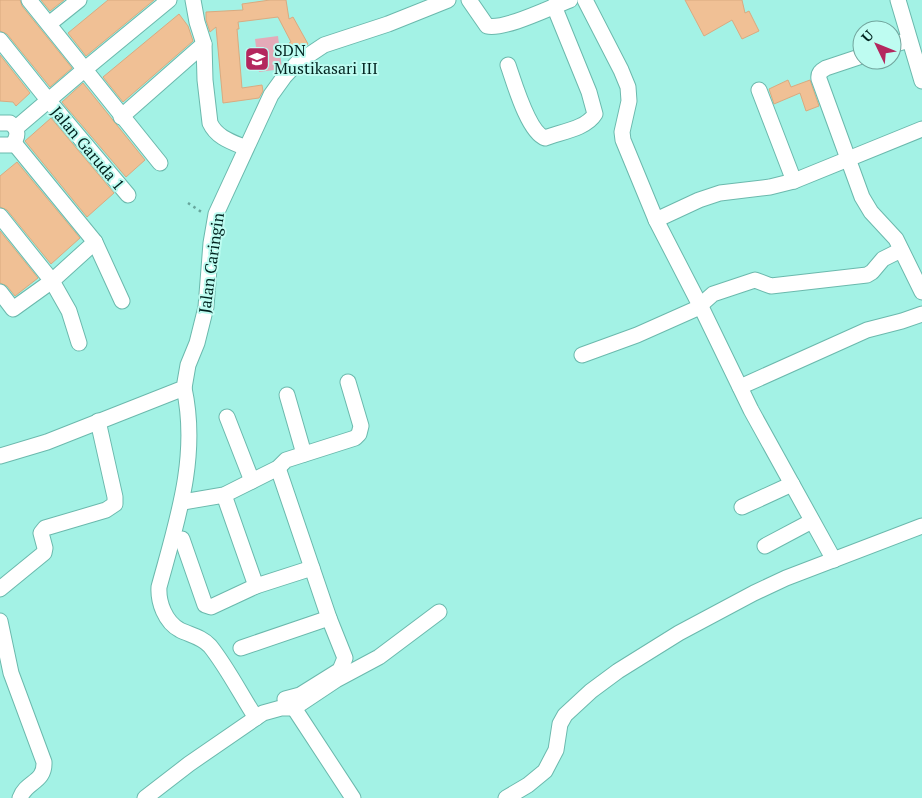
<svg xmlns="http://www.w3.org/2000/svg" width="922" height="798" viewBox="0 0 922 798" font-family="'PT Serif',serif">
	<rect width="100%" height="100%" fill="#a3f2e5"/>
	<path fill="#e4aab8" d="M278,36l4,33 -23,3 -4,-33z"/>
	<g fill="#f0c095" stroke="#d9aa80">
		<path d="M0,0h20l2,6 50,62 -22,19 -43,-53 -7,-3z"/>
		<path d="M41,0h23l-14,11z"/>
		<path d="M108,0h46l-68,56 -18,-23z"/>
		<path d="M270,0h16l3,19 4,-2 15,27 -14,10 -5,-11 2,-1 -13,-25 -40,5 1,7h-2l5,59 20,-3 1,6 -4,7 -36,5 -7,-76 -6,5 -4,-12v-8l37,-2 -1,-6z"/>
		<path d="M685,0h57l3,13 4,-2 10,20 -17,8 -10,-19 -28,16z"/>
		<path d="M179,14l9,12 5,15 -70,61 -20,-25z"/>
		<path d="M0,55l30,38 -14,13 -3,-4 -13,-1z"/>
		<path d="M788,80l3,7 19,-7 9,26 -13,5 -6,-18 -26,11 -5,-15z"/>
		<path d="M83,83l62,77 -19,17 -64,-75z"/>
		<path d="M51,118l63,75 -27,24 -62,-76z"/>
		<path d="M17,162l63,76 -29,26 -44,-54 -7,-3v-31z"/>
		<path d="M0,231l38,47 -23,18 -8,-10 -7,-3z"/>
	</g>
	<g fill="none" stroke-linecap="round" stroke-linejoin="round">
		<defs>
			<g id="minor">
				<path d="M29,0l131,163"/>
				<path d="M193,0l4,22 7,22 1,36 5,43c7,15 22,19 36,25"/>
				<path d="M469,0l18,26c18,4 64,-19 83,-26"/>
				<path d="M585,0l36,70 7,17 1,14 -7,31 1,8 33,80 48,93 47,97 83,150"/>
				<path d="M898,0l24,81"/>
				<path d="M49,24l30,-24"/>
				<path d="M0,40l48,60 80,95"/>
				<path d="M892,45l17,-5"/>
				<path d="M862,56l-36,12c-5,3 -8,5 -7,11l43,118 9,15 25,27 26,53"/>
				<path d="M508,65c6,17 20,67 37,73 15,-6 41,-9 50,-24l-6,-22 -35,-86"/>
				<path d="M759,90l35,91"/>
				<path d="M121,117l83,-73"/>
				<path d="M0,123h10c9,6 9,15 1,22h-11"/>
				<path d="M16,128l68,-58 85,-70"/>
				<path d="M14,143l81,99 27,59"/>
				<path d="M0,216l52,65 17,30 10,32"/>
				<path d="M656,220l43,-20 21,-7 50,-6 24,-6 128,-52"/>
				<path d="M0,292l13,17 39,-28 43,-39"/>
				<path d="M582,355l55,-20 63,-28 4,-5 9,-8 42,-14 16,6 96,-11 5,-3 11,-13 18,-9"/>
				<path d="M740,387l127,-57 35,-9 20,-7"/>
				<path d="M184,388c15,68 -7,133 -25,199 -1,15 6,35 21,43 10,5 22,7 30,16 17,21 31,49 46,72"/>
				<path d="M287,395l17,59"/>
				<path d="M227,417l25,64"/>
				<path d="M0,456l47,-14 137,-54 4,-23 9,-22 9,-36 5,-64 5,-29 55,-119 13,-18 13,-14 27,-18 64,-21 60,-24"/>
				<path d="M278,468l51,150 16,40 -5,12 -40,25 -15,4"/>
				<path d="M224,495l32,91 56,-18"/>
				<path d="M183,502l41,-7 54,-27 8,-8 69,-22 4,-4 2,-8 -13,-44"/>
				<path d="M742,507l50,-23"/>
				<path d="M182,539l23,66 6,2 45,-21"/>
				<path d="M765,546l47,-25"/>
				<path d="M0,589l44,-36 1,-5 -4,-15 4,-5 61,-18 9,-6v-7l-17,-76"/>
				<path d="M0,621l11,52 33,89c1,21 -18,19 -24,36"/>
				<path d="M241,648l88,-30"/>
				<path d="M294,708l59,90"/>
				<path d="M145,798l44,-34 74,-51 18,-5h13l42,-28 43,-23 60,-45"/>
				<path d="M506,798l22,-13 17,-14 11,-21 4,-26 5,-9 26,-24 27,-20 61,-38 75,-40 32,-15 136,-52"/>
			</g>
		</defs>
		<use href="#minor" stroke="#6bb9ad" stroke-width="17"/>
		<path stroke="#67a69c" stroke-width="2.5" stroke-dasharray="2.5 4" stroke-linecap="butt" d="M188,203l15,10"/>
		<use href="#minor" stroke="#fff" stroke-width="15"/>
	</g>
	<defs>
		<symbol id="school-square" viewBox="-11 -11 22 22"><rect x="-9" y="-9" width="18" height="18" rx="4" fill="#b4275e" stroke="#befcf1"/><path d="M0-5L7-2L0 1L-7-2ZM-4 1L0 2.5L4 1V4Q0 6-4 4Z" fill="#fff"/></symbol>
	</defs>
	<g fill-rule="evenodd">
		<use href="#school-square" x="243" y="45" width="28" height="28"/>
	</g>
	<g text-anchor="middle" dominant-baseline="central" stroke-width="4" stroke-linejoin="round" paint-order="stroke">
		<g font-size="16" fill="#01231f" stroke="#befcf1" text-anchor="start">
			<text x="274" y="50">SDN<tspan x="274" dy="18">Mustikasari III</tspan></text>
		</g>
		<g font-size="16" fill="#01231f" stroke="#befcf1">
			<text transform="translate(88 148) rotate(50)">Jalan Garuda 1</text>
			<text transform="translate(211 263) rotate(-82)">Jalan Caringin</text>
		</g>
	</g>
	<g transform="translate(877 45) rotate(313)"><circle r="24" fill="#befcf1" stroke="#72a59d"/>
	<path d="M0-4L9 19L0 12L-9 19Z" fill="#b4275e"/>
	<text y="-8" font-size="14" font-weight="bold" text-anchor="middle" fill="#01231f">U</text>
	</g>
</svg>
